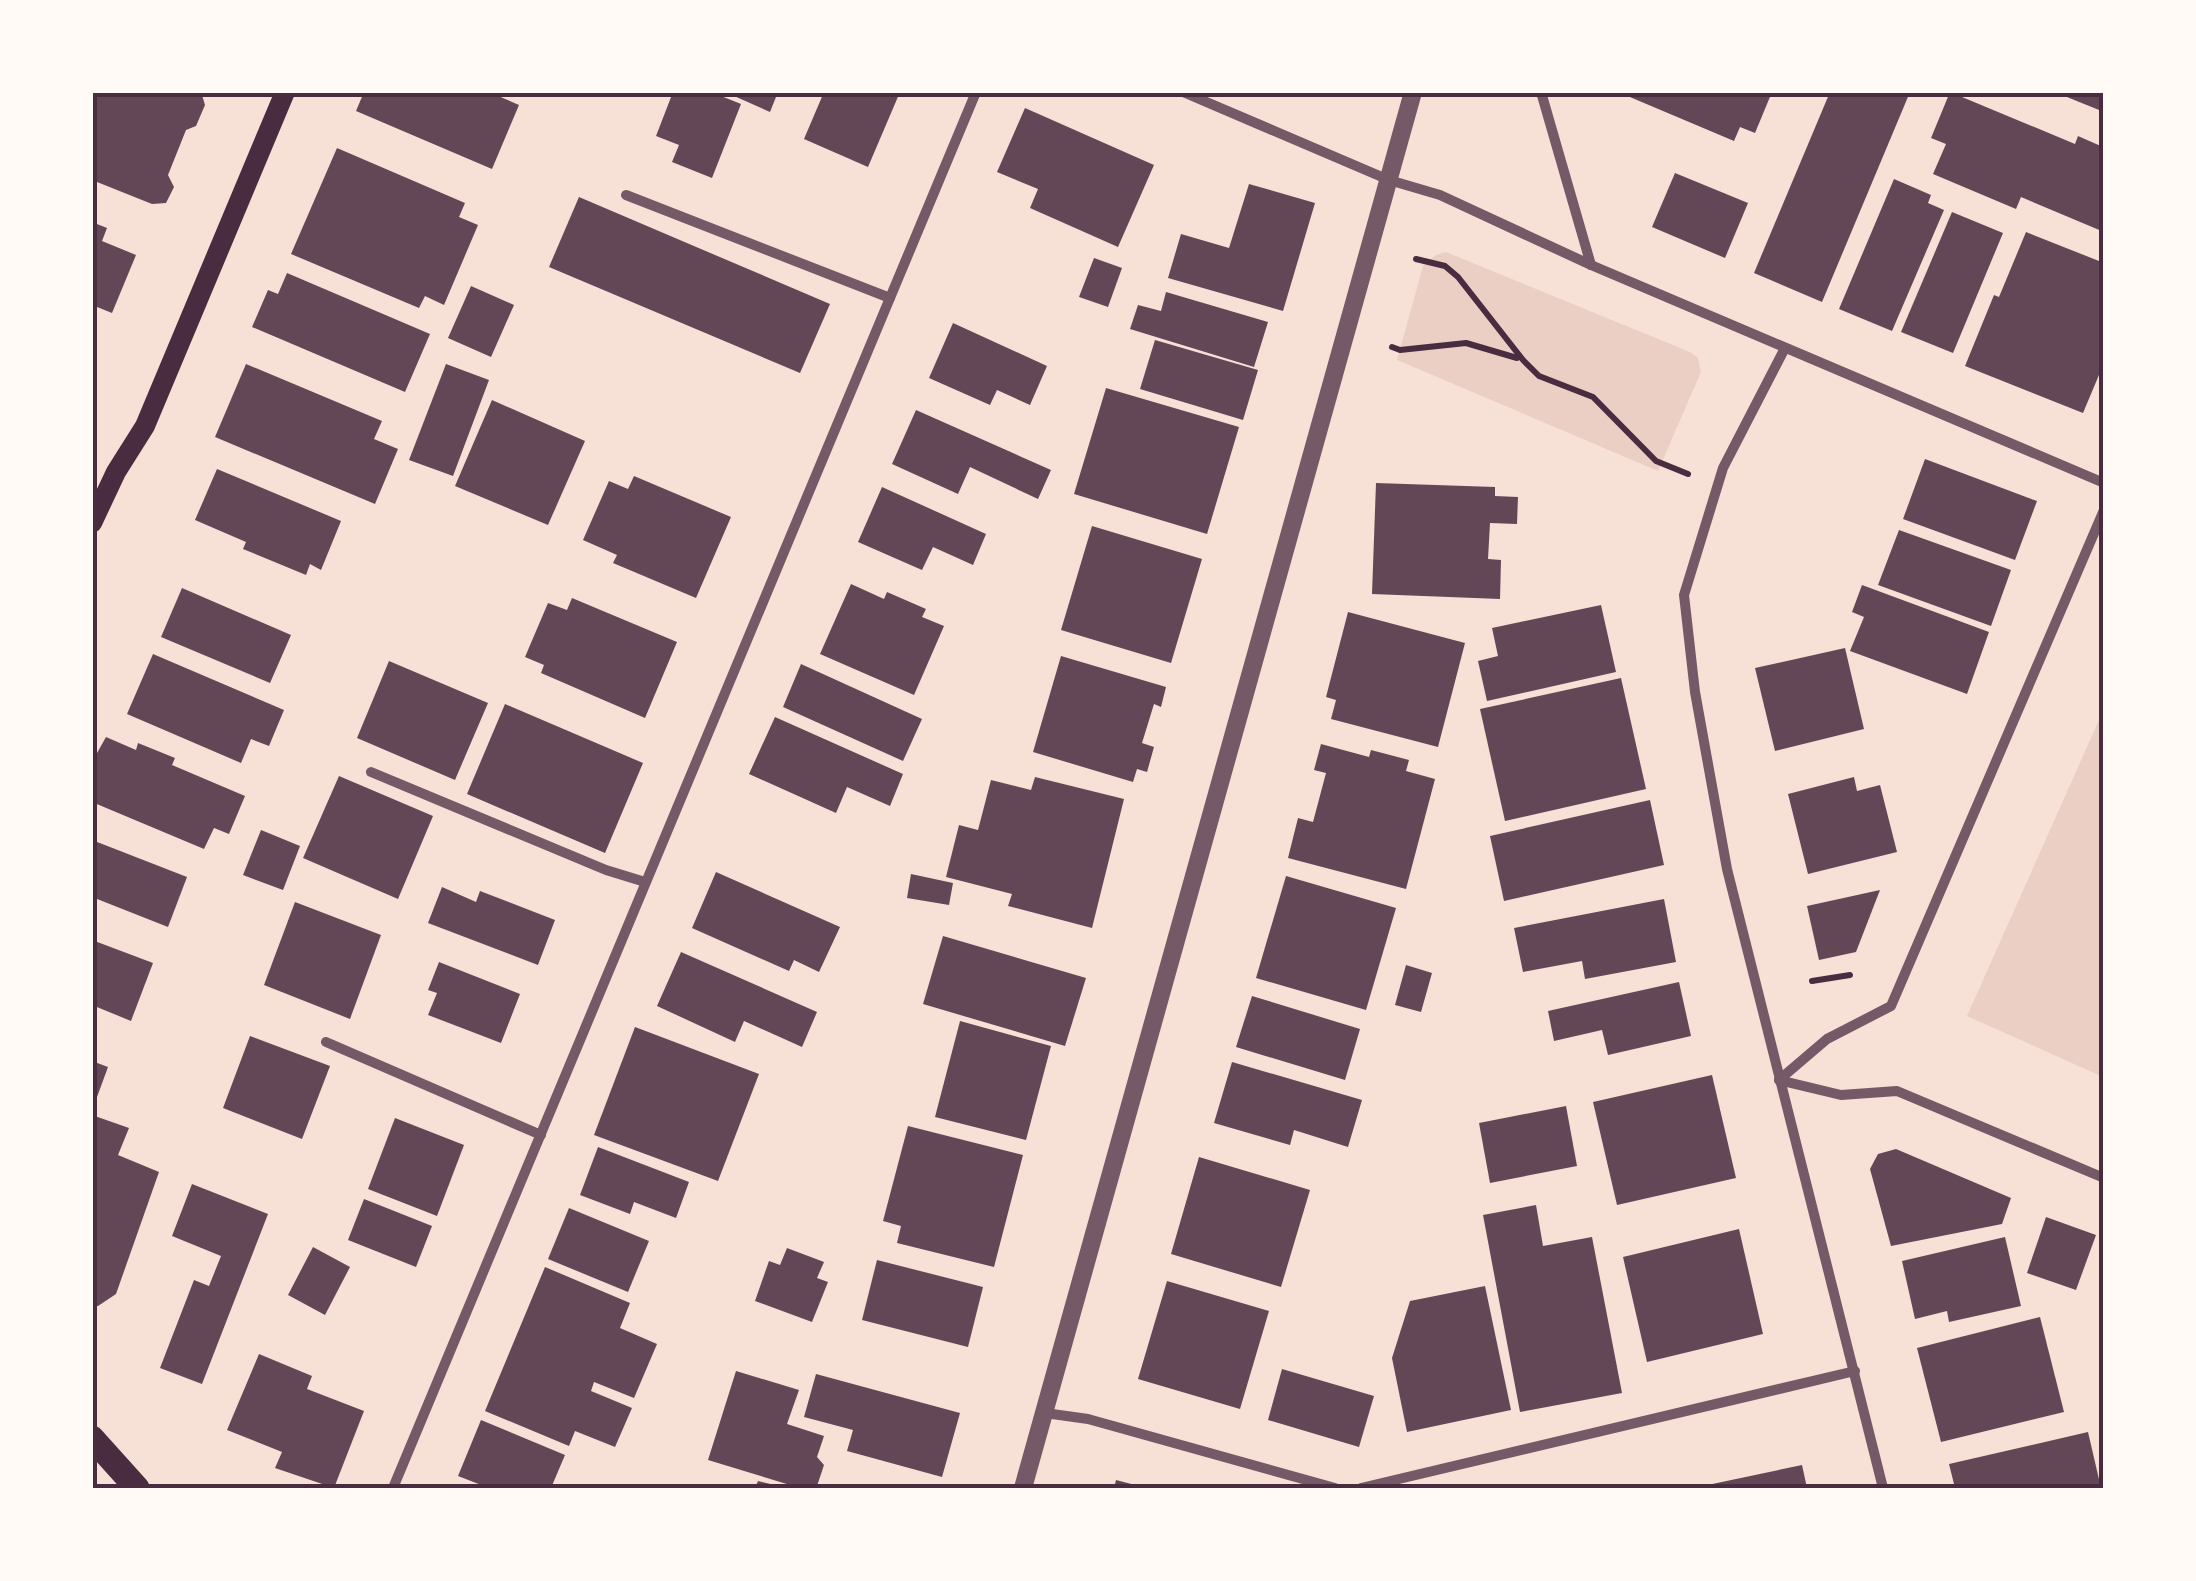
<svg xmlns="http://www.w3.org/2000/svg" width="2196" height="1581" viewBox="0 0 2196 1581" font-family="Barlow,sans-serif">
	<rect width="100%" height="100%" fill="#f7e1d7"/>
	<g fill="#ebcfc5">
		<path d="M1446,252l244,100 8,6 3,14 -43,99 -261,-111 26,-94 13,-11z"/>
		<path d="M2103,711v366l-136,-61z"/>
	</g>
	<g fill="#644757">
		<path d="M92,92l110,3 3,10 -9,21 -10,4 -18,45 6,12 -8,16 -14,1 -60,-24z"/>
		<path d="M364,92h125l30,13 -27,64 -136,-58z"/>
		<path d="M673,92h38l30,12 -29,74 -40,-16 7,-17 -23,-9z"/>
		<path d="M725,92h53l-8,20z"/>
		<path d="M824,92h76l-32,75 -64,-28z"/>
		<path d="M1618,92h154l-17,41 -15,-6 -6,14z"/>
		<path d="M1830,92h80l-88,210 -68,-29z"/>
		<path d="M1950,92l125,52 3,-8 25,11 -4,12 5,2v71l-83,-35 -5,12 -83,-35 13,-30 -15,-6z"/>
		<path d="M2057,92h47v20l-47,-19z"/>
		<path d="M1025,108l129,57 -36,82 -88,-39 8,-19 -41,-17z"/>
		<path d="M337,148l128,55 -6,14 19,8 -34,80 -19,-9 -6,12 -128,-54z"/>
		<path d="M1675,173l73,30 -23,55 -73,-31z"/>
		<path d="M1894,179l37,16 -3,8 16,7 -52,121 -53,-22z"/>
		<path d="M1249,184l66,19 -32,108 -115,-33 13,-44 48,14z"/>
		<path d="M579,197l251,107 -30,69 -251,-106z"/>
		<path d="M1952,212l51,21 -50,120 -52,-21z"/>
		<path d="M92,222l15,6 -5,13 34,14 -24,58 -20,-8z"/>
		<path d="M2026,232l78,31v100l-21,50 -118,-47 29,-71 5,2z"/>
		<path d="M1094,258l28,10 -14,39 -29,-10z"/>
		<path d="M287,273l143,61 -25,58 -153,-65 16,-37 10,4z"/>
		<path d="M471,286l43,19 -23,52 -43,-19z"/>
		<path d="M1166,292l102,30 -14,45 -124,-38 8,-24 23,6z"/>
		<path d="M953,323l94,43 -17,39 -33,-15 -7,15 -61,-27z"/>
		<path d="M1155,340l103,30 -15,50 -103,-31z"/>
		<path d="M246,364l136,57 -8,18 24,10 -23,55 -160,-67z"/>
		<path d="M446,364l43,16 -36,96 -44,-16z"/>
		<path d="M1106,388l133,39 -32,107 -133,-40z"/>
		<path d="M492,400l93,41 -37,84 -93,-39z"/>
		<path d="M916,410l135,60 -13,29 -68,-32 -12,27 -66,-30z"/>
		<path d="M1925,459l112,42 -22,59 -112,-41z"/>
		<path d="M217,469l124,52 -20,49 -11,-6 -4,11 -63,-26 3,-7 -51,-22z"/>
		<path d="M634,476l97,41 -35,81 -83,-35 4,-8 -34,-15 26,-59 19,8z"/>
		<path d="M1376,483l119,4v9l23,1 -1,27 -27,-1 -2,36 13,1 -1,39 -128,-5z"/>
		<path d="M882,487l104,47 -13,31 -40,-18 -11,23 -64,-28z"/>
		<path d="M1092,526l110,33 -31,104 -110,-33z"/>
		<path d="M1899,530l112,40 -20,56 -113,-41z"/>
		<path d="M851,584l33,15 3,-7 39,17 -4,8 22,9 -30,69 -94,-41z"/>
		<path d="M1862,585l127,47 -22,62 -117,-43 14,-34 -12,-5z"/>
		<path d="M182,588l109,47 -21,48 -109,-46z"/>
		<path d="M572,598l105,44 -32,76 -104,-45 3,-8 -19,-8 23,-54 19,7z"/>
		<path d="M1601,605l15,67 -129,29 -9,-40 20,-5 -6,-28z"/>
		<path d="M1348,612l117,31 -27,104 -107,-28 5,-19 -10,-3z"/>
		<path d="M1845,648l19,81 -89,22 -20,-83z"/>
		<path d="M153,654l131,56 -15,36 -18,-7 -10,24 -114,-49z"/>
		<path d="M1061,656l105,31 -5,20 -7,-3 -12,39 12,4 -7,25 -10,-3 -4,13 -100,-30z"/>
		<path d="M389,661l99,42 -33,77 -98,-42z"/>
		<path d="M801,664l121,55 -19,42 -120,-54z"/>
		<path d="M1621,678l25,111 -141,32 -25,-112z"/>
		<path d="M505,704l138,59 -38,90 -138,-59z"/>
		<path d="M775,717l128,57 -13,32 -43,-19 -11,26 -87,-39z"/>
		<path d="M106,737l30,13 2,-7 37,15 -3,7 73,31 -16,38 -15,-6 -10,21 -112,-47v-40z"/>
		<path d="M1321,744l48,13 2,-7 38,10 -3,11 29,8 -29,110 -118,-31 10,-40 15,4 13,-49 -12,-3z"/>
		<path d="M339,776l94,40 -35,83 -95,-41z"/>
		<path d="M1035,777l89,22 -32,129 -84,-22 4,-12 -66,-17 13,-52 19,5 13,-50 40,10z"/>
		<path d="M1854,777l3,14 23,-6 17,67 -89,22 -20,-80z"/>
		<path d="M1650,800l14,65 -160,36 -14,-65z"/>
		<path d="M261,830l39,16 -17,44 -40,-15z"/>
		<path d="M92,840l95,37 -19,50 -76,-30z"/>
		<path d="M716,872l124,55 -21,45 -25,-12 -5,11 -97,-43z"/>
		<path d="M911,874l42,9 -4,22 -42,-7z"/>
		<path d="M1286,876l110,32 -30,102 -110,-32z"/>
		<path d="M442,887l34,15 4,-11 75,29 -17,45 -110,-42z"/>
		<path d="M1880,890l-24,62 -37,8 -12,-54z"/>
		<path d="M1664,899l12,63 -91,17 -3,-18 -59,11 -9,-44z"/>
		<path d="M295,902l86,33 -31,84 -86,-34z"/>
		<path d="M943,936l143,42 -21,68 -142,-42z"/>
		<path d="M92,940l61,23 -22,58 -39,-16z"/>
		<path d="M681,952l136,60 -15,35 -58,-26 -9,21 -78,-36z"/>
		<path d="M439,962l81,32 -19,49 -73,-28 9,-22 -9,-3z"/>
		<path d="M1406,965l26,8 -11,39 -26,-7z"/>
		<path d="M1679,982l12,54 -83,19 -6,-25 -48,11 -6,-30z"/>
		<path d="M1252,996l108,33 -15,51 -109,-33z"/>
		<path d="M960,1021l91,25 -25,94 -91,-23z"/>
		<path d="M635,1027l124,47 -41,107 -124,-46z"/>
		<path d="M250,1036l80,30 -28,73 -79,-31z"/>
		<path d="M92,1061l16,6 -15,41h-1z"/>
		<path d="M1232,1062l130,38 -14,47 -54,-17 -4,15 -76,-22z"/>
		<path d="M1712,1075l24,103 -119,27 -24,-103z"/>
		<path d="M1566,1106l11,60 -87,17 -11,-60z"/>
		<path d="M92,1115l37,13 -11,27 41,17 -43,122 -18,12h-6z"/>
		<path d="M395,1118l69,27 -27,71 -69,-27z"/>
		<path d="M908,1126l115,29 -29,112 -97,-24 4,-17 -18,-5z"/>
		<path d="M598,1147l91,35 -13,36 -42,-16 -4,12 -50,-19z"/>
		<path d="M1896,1149l115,49 -9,26 -111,22 -21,-77 8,-15z"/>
		<path d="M1199,1157l111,33 -29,97 -110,-33z"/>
		<path d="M192,1184l76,30 -66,170 -42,-16 34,-88 15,6 12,-30 -49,-20z"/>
		<path d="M364,1199l68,27 -16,41 -68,-27z"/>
		<path d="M1536,1205l7,41 49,-9 30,156 -102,19 -37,-197z"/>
		<path d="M569,1208l80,33 -21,51 -80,-33z"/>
		<path d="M2046,1217l50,18 -20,55 -49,-17z"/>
		<path d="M1739,1229l24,105 -116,28 -24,-105z"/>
		<path d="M2005,1237l16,69 -72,16 -2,-11 -32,8 -13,-58z"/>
		<path d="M313,1247l37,20 -25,48 -37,-20z"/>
		<path d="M787,1248l37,14 -7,16 11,4 -16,40 -57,-21 14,-40 11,4z"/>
		<path d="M877,1260l106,27 -15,60 -106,-27z"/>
		<path d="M545,1267l85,36 -10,25 37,16 -23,54 -40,-16 -3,9 41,17 -17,39 -40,-16 -6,15 -84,-35z"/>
		<path d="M1167,1281l102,30 -29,98 -102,-30z"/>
		<path d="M1485,1286l26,124 -104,22 -15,-74 18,-57z"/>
		<path d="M2040,1317l24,95 -123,30 -24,-94z"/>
		<path d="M259,1354l53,22 -5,13 57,22 -30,77 -59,-20 7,-16 -55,-22z"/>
		<path d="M1282,1369l92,27 -15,51 -91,-27z"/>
		<path d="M736,1371l63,19 -12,34 37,12 -7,21 7,8 -7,21 -17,2 -92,-28z"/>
		<path d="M816,1374l144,39 -18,64 -95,-26 6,-21 -49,-13z"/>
		<path d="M481,1420l84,35 -14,33h-62l-31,-12z"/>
		<path d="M2088,1432l13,56h-146l-6,-24z"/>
		<path d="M1802,1465l5,23h-108l-1,-1z"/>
		<path d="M1116,1480l27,7v1h-29z"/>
		<path d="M758,1481l25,6v1h-28z"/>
	</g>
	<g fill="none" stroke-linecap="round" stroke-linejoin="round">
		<g stroke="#4a2c40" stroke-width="6">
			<path d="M1416,259l29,7 13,11 65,83 16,16 54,21 63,64 32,13"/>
			<path d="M1392,347l8,3 66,-7 51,15"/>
			<path d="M1812,981l38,-6"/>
		</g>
		<g stroke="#755966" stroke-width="10">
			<path d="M1183,92l206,88 51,15 151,70 513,218"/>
			<path d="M1541,92l50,173"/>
			<path d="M626,195l264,103"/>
			<path d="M1785,348l-62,120 -39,127 11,97 32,177 156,619"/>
			<path d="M371,772l235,98 39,12"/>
			<path d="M326,1042l215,93"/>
			<path d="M1779,1080l48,-41 64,-33 213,-496"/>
			<path d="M1779,1080l62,15 56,-4 207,87"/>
			<path d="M1045,1413l43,6 247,69"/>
			<path d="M393,1488l583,-1396"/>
			<path d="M1361,1488l494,-117"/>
		</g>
		<path stroke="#755966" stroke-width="18" d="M1023,1488l390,-1396"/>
		<path stroke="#4a2c40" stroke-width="20" d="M92,523l24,-51 29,-46 140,-334"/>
		<path stroke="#4a2c40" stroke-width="25" d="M92,1438l45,50"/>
	</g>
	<rect width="2196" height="1581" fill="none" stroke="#fffaf5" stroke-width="190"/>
	<rect x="95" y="95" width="2006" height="1391" fill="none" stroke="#4a2c40" stroke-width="4"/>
</svg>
